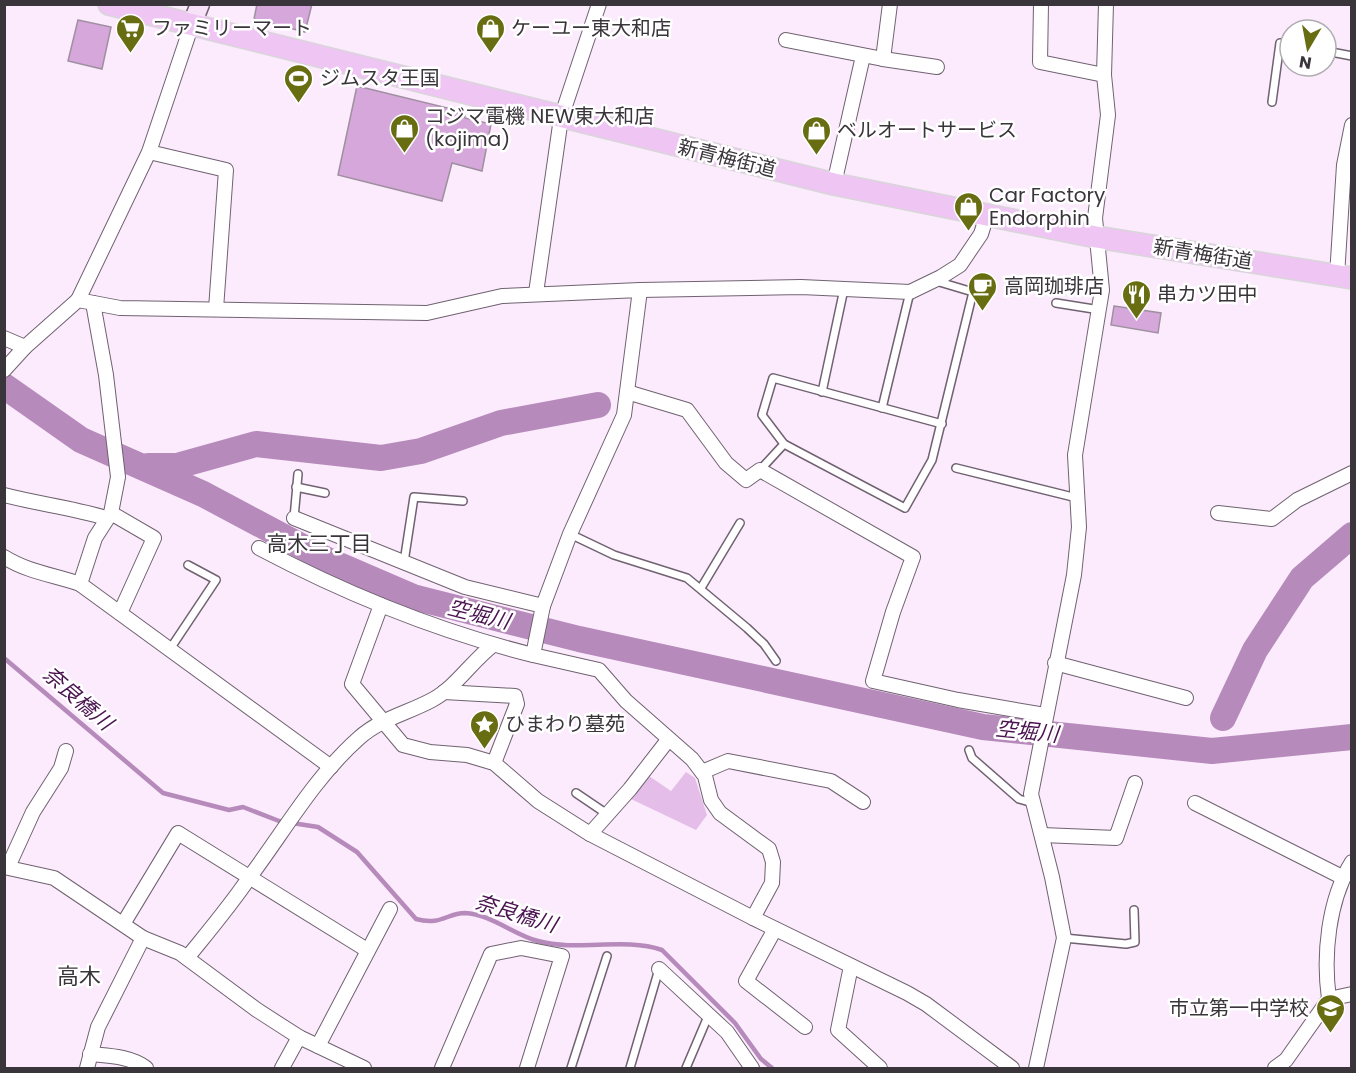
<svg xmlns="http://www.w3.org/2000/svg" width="1356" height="1073" viewBox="0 0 1356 1073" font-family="Poppins,'Noto Sans JP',sans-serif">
	<rect width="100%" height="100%" fill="#fbebfc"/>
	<path fill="#e4bee8" d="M686,772l9,6 12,37 -11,15 -65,-31 18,-23 22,15z"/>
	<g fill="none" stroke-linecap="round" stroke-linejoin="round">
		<path stroke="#b68abb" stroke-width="4.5" d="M4,658l159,135 66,17 14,-3 36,14 39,6 39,25 59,67c25,7 31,-6 49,-6 26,1 49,22 73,28 40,11 85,-4 124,9l73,73 26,36 11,9"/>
		<g stroke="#b68abb" stroke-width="26">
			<path d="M4,386l77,54 122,54 124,66 86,37 166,42 404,88 229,24 140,-14"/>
			<path d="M148,466h29l79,-22 125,14 40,-7 80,-28 97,-18"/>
			<path d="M1223,718l32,-68 47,-72 50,-43"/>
		</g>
	</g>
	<g fill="#d5a7da" stroke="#9f90a0" stroke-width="1.5">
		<path d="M257,4h55l-7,28 -51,-13z"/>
		<path d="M78,20l33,7 -9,42 -34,-8z"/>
		<path d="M357,86l107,26 1,6 26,6 -9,47 -30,-8 -10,38 -104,-26z"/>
		<path d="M1114,306l47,7 -3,20 -47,-8z"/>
	</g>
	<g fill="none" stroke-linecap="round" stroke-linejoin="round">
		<defs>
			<g id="lane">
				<path d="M1326,51l26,5"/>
				<path d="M1272,102l8,-59 10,2"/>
				<path d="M1056,303l44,7"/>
				<path d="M822,392l22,-103"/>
				<path d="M882,408l28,-116"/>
				<path d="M784,444l121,64 27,-48 41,-168 -37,-11"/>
				<path d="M956,468l121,30"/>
				<path d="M760,470l24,-26 -22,-29 11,-37 169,46"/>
				<path d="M296,487l29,6"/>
				<path d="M294,518l4,-44"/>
				<path d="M570,534l44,21 73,23 60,50 17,16 12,17"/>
				<path d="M404,562l10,-65 49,4"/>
				<path d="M701,588l39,-65"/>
				<path d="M170,649l46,-69 -28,-15"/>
				<path d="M969,750l3,8 47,41 14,4"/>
				<path d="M576,793l31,21"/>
				<path d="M1064,938l62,6 9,-2 -1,-32"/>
				<path d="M571,1068l36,-112"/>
				<path d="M630,1068l29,-99"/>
				<path d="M686,1068l23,-54"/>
			</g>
			<g id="street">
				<path d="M1041,4l-1,58 64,13"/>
				<path d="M786,40l97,19 7,-55"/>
				<path d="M883,59l54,8"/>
				<path d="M149,152l77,18 -10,139"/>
				<path d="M834,184l29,-128"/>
				<path d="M1337,276l7,-111 8,-40"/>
				<path d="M640,290l161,-3 109,5 31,-15 19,-12 21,-31 6,-19"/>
				<path d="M536,293l25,-175 38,-114"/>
				<path d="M78,300l71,-148 43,-128"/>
				<path d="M93,303l13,72 12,102 -7,36 -16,25 -15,46 251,183"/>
				<path d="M4,338l21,9"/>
				<path d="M4,370l21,-23 53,-47 42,8 307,5 75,-17 138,-6 -16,125 -54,119 -27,72 -10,49 66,15 27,31 66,58 13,17 6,24 9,13 49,36 4,13 -1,21 -19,35 154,75 19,11 86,64"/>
				<path d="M627,392l60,18 39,53 20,17 14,-10 153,87 -20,55 -20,69 85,19 87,15"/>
				<path d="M4,495c35,9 69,13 102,23"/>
				<path d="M111,513l43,25 -34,75"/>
				<path d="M1218,513l54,6 25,-19 55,-27"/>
				<path d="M294,518l171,69 78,19"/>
				<path d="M259,548c87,46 178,83 274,107"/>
				<path d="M4,557c24,15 50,18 76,27"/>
				<path d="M381,605l-29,79 51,61 27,7 37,3 27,8 44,38 52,33 163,84"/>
				<path d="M1055,663l131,35"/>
				<path d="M444,692l71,4 2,8 -23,59"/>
				<path d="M702,772l26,-11 103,20 32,21"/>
				<path d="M1195,803l147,74"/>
				<path d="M590,834l40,-45 38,-49"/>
				<path d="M1042,835l74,3 19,-55"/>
				<path d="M4,867l50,11 89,60 37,15 77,57 42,27 65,31"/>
				<path d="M8,867l25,-55 28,-44 5,-17"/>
				<path d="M123,924l55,-91 189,117"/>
				<path d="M775,929l-29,52 59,46"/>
				<path d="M187,958c21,-26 43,-52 62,-80 36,-48 65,-100 110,-140 21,-19 49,-25 73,-38 24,-13 39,-38 61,-55"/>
				<path d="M851,966l-13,64 42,38"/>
				<path d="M659,969l68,63 25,36"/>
				<path d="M1329,999c-6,-43 -1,-99 23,-137"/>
				<path d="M318,1046l72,-137"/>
				<path d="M90,1054c19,2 40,2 56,14"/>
				<path d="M87,1068l11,-41 45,-89"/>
				<path d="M282,1068l17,-31"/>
				<path d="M442,1068l49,-114 30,-6 41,8 -35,112"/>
				<path d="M1036,1068l28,-130 -12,-61 -21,-83 43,-219 5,-48 -4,-72 27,-165 -7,-72 13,-103 -4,-40 2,-71"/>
				<path d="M1275,1068l11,-8 43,-61 23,-5"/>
			</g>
			<path id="secondary" d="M192,24l8,-20"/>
			<path id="primary" d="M109,4l725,180 262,53 256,41"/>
		</defs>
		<use href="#lane" stroke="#706271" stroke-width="10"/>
		<use href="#street" stroke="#706271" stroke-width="16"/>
		<use href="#secondary" stroke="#706271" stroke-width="21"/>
		<use href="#primary" stroke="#d8d6d8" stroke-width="24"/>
		<use href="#lane" stroke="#fff" stroke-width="7"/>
		<use href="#street" stroke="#fff" stroke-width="14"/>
		<use href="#secondary" stroke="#f7e2fa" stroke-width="18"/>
		<use href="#primary" stroke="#efc5f4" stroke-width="21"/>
	</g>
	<defs>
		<symbol id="supermarket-pin" viewBox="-11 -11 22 30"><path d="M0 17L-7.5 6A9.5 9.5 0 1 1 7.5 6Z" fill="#686d12" stroke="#fff"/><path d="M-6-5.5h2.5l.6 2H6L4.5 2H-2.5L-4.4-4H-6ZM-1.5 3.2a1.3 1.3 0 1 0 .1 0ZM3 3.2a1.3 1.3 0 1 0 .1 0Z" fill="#fff"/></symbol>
		<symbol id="shop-pin" viewBox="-11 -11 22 30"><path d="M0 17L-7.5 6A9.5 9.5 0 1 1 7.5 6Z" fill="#686d12" stroke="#fff"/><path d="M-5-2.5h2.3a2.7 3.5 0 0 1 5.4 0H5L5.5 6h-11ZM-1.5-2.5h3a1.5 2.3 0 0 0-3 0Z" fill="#fff"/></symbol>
		<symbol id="stadium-pin" viewBox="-11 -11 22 30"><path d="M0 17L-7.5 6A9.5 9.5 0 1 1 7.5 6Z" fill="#686d12" stroke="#fff"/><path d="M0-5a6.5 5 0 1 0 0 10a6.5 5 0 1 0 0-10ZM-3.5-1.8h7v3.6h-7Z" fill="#fff"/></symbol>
		<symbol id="cafe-pin" viewBox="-11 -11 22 30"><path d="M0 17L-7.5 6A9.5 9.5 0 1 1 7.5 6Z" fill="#686d12" stroke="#fff"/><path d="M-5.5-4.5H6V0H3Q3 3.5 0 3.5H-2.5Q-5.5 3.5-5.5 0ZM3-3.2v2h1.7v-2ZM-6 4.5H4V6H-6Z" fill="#fff"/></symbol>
		<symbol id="restaurant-pin" viewBox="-11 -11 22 30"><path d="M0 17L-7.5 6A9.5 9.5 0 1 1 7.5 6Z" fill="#686d12" stroke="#fff"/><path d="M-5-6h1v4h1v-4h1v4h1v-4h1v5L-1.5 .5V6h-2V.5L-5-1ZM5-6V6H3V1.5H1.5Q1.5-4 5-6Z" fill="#fff"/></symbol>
		<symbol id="sight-pin" viewBox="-11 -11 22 30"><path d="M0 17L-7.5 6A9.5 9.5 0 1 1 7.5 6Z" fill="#686d12" stroke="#fff"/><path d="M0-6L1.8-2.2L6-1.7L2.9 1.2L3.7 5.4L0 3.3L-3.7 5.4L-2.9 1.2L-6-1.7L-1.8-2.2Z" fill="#fff"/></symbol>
		<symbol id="school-pin" viewBox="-11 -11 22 30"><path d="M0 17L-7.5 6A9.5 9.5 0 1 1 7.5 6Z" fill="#686d12" stroke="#fff"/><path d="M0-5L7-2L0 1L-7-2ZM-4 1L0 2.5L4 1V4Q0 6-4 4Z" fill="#fff"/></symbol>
	</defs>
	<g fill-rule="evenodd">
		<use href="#supermarket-pin" x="114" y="12" width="33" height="45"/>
		<use href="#shop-pin" x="474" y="12" width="33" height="45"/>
		<use href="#stadium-pin" x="282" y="62" width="33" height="45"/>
		<use href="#shop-pin" x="388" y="112" width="33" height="45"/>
		<use href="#shop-pin" x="800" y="114" width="33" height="45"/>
		<use href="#shop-pin" x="952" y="190" width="33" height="45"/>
		<use href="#cafe-pin" x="966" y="270" width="33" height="45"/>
		<use href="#restaurant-pin" x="1120" y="278" width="33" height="45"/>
		<use href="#sight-pin" x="468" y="708" width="33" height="45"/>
		<use href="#school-pin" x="1314" y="992" width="33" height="45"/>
	</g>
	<g text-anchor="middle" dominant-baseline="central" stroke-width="5" stroke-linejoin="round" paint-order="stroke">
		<g font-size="20" fill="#3a343b" stroke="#fff" text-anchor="start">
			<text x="152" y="28">ファミリーマート</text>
			<text x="511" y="28">ケーユー東大和店</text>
			<text x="320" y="78">ジムスタ王国</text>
			<text x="425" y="116">コジマ電機 NEW東大和店<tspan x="425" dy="23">(kojima)</tspan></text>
			<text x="837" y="130">ベルオートサービス</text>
			<text x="989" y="195">Car Factory<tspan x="989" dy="23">Endorphin</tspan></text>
			<text x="1004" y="286">高岡珈琲店</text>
			<text x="1157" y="294">串カツ田中</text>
			<text x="505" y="724">ひまわり墓苑</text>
			<text x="1309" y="1008" text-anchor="end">市立第一中学校</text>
		</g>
		<g font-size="20" fill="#3a343b" stroke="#fff">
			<text transform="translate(727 158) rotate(14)">新青梅街道</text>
			<text transform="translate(1203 254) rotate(9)">新青梅街道</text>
		</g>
		<g font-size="21" fill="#3a343b" stroke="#fff">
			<text x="319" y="543">高木三丁目</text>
		</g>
		<g font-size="21" font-style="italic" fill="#4a1350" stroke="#fff">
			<text transform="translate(479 614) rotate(14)">空堀川</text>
			<text transform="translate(78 698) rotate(41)">奈良橋川</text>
			<text transform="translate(1027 731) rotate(6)">空堀川</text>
			<text transform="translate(516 913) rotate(17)">奈良橋川</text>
		</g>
		<g font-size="22" fill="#3a343b" stroke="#fff">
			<text x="79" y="976">高木</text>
		</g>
	</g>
	<rect width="1356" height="1073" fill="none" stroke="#3a343b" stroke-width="12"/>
	<g transform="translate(1308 48) rotate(190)"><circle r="28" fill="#ffffff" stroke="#b0aeb1" stroke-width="1.5"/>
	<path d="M0-4.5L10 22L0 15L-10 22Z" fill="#686d12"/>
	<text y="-9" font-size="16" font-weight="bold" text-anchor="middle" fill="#3a343b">N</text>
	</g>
</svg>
